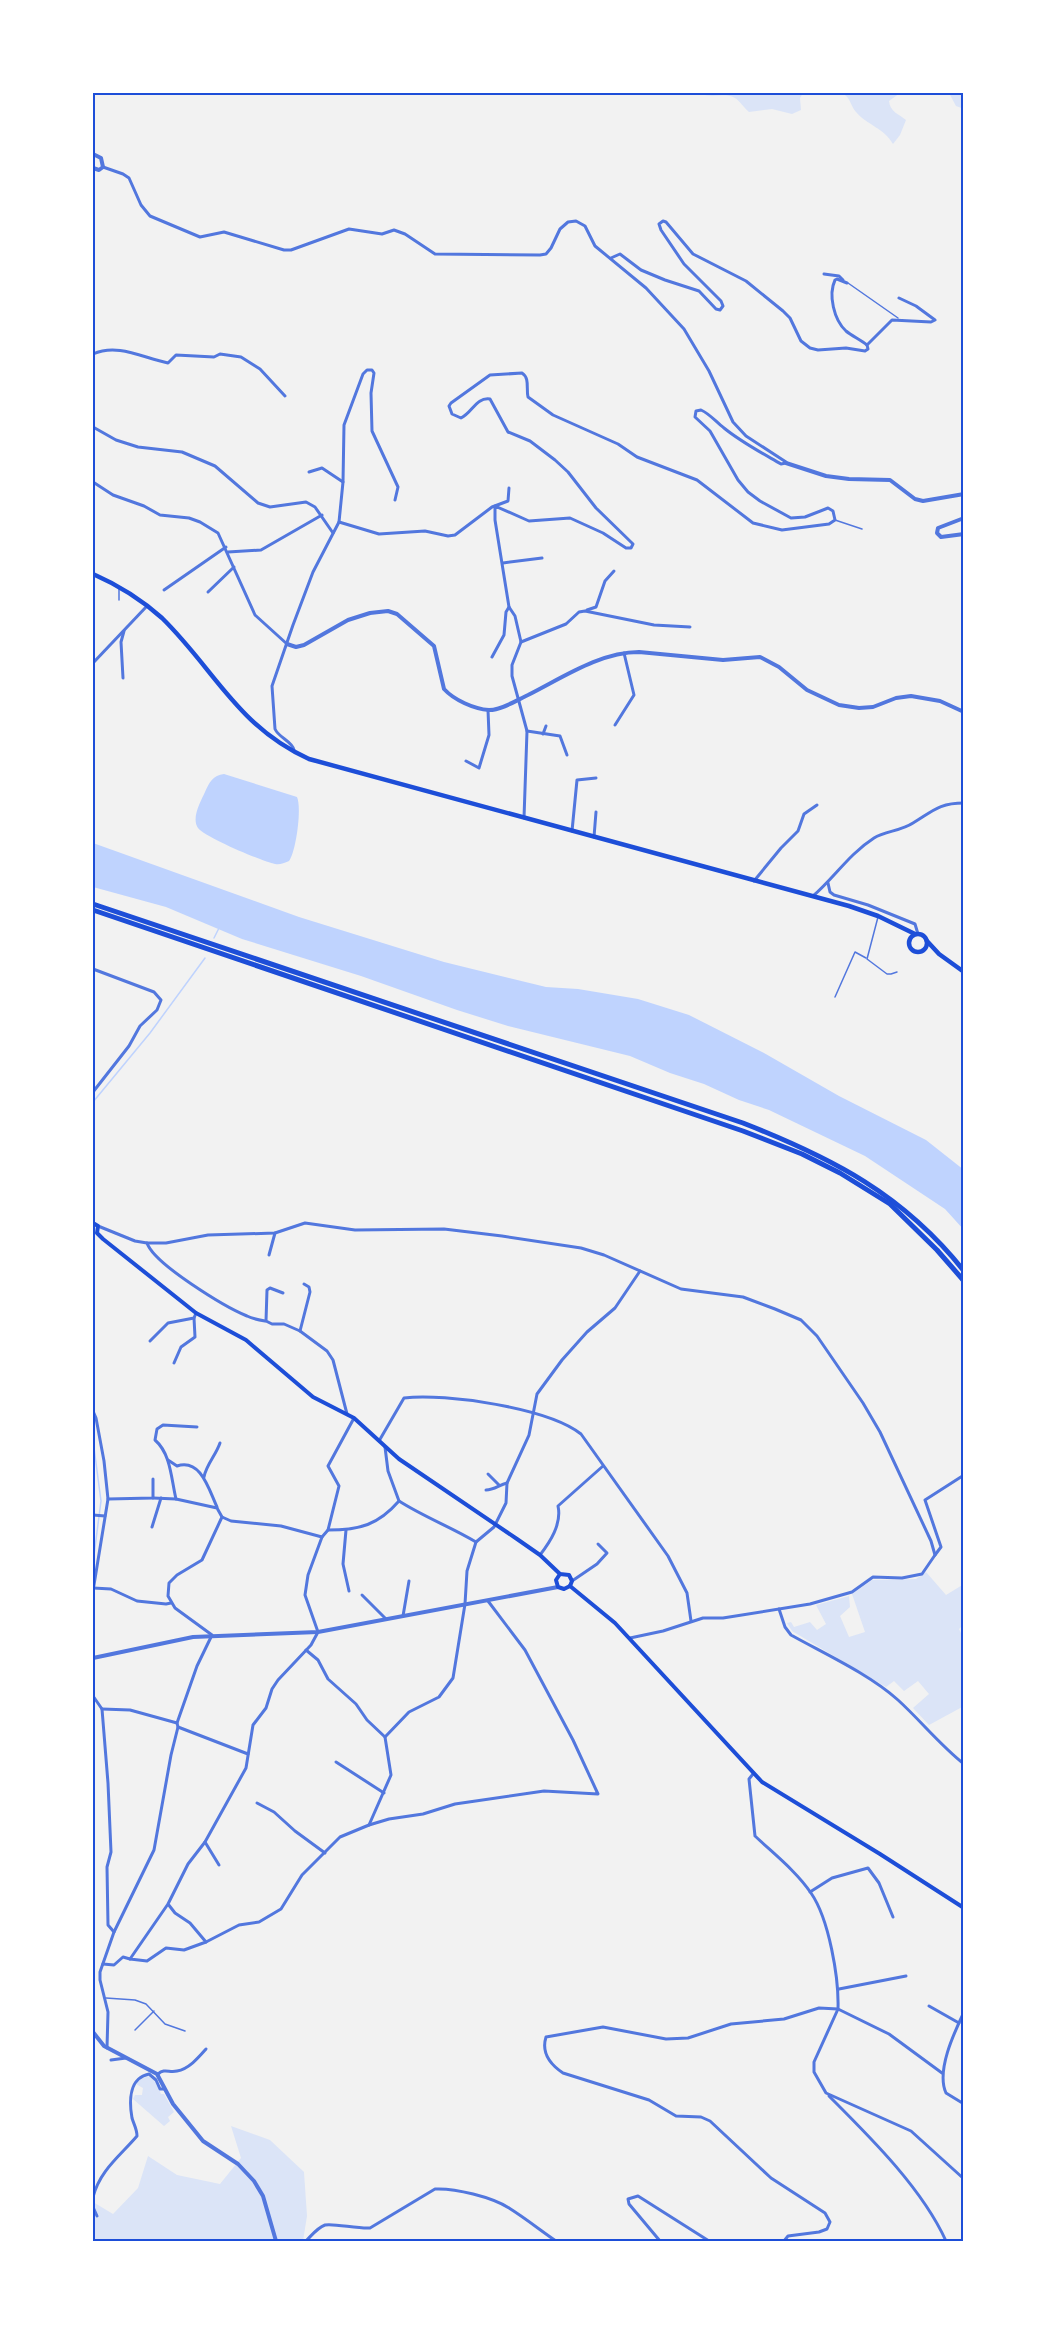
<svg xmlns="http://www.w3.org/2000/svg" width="1057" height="2334" viewBox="0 0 1057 2334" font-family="Arial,sans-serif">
	<rect width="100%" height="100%" fill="#f2f2f2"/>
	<g fill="#dbe4f7">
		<path d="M700,93h103l-3,5 1,12 -9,4 -20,-5 -23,3c-5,-4 -9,-11 -14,-14 -11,-6 -24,1 -35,-5z"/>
		<path d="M842,93h58l-11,8c1,11 10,13 17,19l-6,15 -7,9c-9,-16 -26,-19 -37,-32 -6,-7 -5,-14 -14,-19z"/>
		<path d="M949,93h15v16l-8,-3z"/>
		<path d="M926,1572l20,23 18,-11v40l-5,5 5,10v67l-35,19 -16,-17 16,-14 -11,-13 -14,10 -10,-10 -8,6 -94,-56 -5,-8 4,-1 3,5 16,-5 7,8 9,-6 -10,-19 33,-9 1,11 -10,9 9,21 16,-5 -13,-38 20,-14 44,-1z"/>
		<path d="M148,2076l8,6 5,12h3l10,18 -6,5 2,4 -6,5 -31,-27 2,-4h7l1,-7 -7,-4 3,-4z"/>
		<path d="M231,2126l39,14 34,32 3,44 -4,25h-210v-39l20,12 25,-26 10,-32 29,19 43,9 21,-26z"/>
	</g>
	<g fill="#bfd3fe">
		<path d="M224,774l73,23c5,11 -1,55 -8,64 -5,2 -9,4 -14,3 -13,-3 -69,-26 -77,-36 -7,-10 3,-27 7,-36 4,-9 8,-17 19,-18z"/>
		<path d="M93,843l206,74 145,45 102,25 32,2 60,10 51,16 75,38 75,43 87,44 38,30v60l-19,-21 -80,-53 -96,-46 -30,-10 -35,-16 -34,-11 -40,-17 -122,-30 -51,-16 -96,-34 -119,-37 -76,-32 -73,-20z"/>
	</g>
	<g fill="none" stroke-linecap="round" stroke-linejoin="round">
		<g stroke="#bfd3fe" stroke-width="1.5">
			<path d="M214,938l5,-10"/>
			<path d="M93,1102l57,-69 55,-75"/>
			<path d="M93,1440l8,61 -8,62"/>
		</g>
		<g stroke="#5277de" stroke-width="1.5">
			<path d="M848,283l50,35"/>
			<path d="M835,520l27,9"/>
			<path d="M119,600v-12"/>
			<path d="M878,917l-11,42 20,15h4l6,-2"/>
			<path d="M835,997l20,-45 11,6"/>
			<path d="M106,1998l29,2 11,4 19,20 20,7"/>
			<path d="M135,2030l19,-19"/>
		</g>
		<g stroke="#5277de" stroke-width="3">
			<path d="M103,167l20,7 6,4 12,27 9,11 50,21 24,-5 60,18h7l58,-21 33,5 12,-4 11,4 30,20 105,1 6,-1 5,-6 9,-19 8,-7 8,-1 9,5 10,20 51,42 38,41 25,42 24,51 13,14 40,26"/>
			<path d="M611,258l9,-4 21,16 24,10 34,11 17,18 4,1 3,-4 -2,-5 -37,-37 -23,-34 -2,-6 4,-3 3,1 27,32 53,27 37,30 7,7 11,23 9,7 8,2 28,-2 19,3 3,-2 -1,-4 25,-25 39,2 4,-2 -19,-14 -17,-8"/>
			<path d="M824,274l15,2 4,4"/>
			<path d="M847,283l-10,-4 -2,1c-7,15 -1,40 11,51 6,5 15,9 21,14"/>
			<path d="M93,354c25,-11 50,4 75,9l8,-8 38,2 6,-3 21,3 19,12 25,27"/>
			<path d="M93,427l23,13 22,7 44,5 33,14 43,37 12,4 36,-5 9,5 18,26"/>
			<path d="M309,472l13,-4 21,14"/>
			<path d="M93,482l20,13 31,11 16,9 29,3 11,4 18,11 37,82 32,29"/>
			<path d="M339,522l40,12 46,-3 23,5 7,-1 37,-28 16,-6 1,-13"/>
			<path d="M228,552l33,-2 61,-35"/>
			<path d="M503,563l39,-5"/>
			<path d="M164,590l62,-43"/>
			<path d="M208,592l26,-25"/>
			<path d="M587,610l9,-3 9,-26 9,-10"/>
			<path d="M521,642l45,-18 13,-12 6,-1 69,14 36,2"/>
			<path d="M492,657l12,-22 2,-23 3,-5"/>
			<path d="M93,663l54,-57"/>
			<path d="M123,678l-2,-36 3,-11"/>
			<path d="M615,725l19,-30 -10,-42"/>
			<path d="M527,731l33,5 7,19"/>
			<path d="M543,734l3,-8"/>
			<path d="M294,750c-2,-9 -15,-12 -19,-21l-3,-43 21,-61 20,-53 26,-50 4,-40 1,-57 19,-51 4,-4h5l2,3 -3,20 1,38 26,56 -3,13"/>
			<path d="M466,761l13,7 10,-33 -1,-25"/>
			<path d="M524,818l3,-87 -15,-55v-11l9,-23 -6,-26 -6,-9 -14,-87v-14l34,15 41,-3 33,15 23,15h5l2,-4 -37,-36 -28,-36 -13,-12 -25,-19 -22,-9 -18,-33c-14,-2 -17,13 -29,19l-9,-4 -3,-8 2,-3 39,-28 32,-2c8,5 4,16 6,24l25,18 65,29 19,13 60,23 56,43 29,7 47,-6 6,-4 -2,-9 -5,-3 -23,9 -14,1 -31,-17 -12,-9 -10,-12 -28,-49 -15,-14 1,-6 5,-1c9,4 15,12 23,18 17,14 38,25 57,36l5,-1"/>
			<path d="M572,831l5,-51 19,-2"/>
			<path d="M594,837l2,-25"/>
			<path d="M754,881l27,-33 17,-17 6,-17 13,-9"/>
			<path d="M828,883l2,9 4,3 34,10 47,19 3,10"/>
			<path d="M813,896c21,-18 36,-42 61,-58 11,-7 27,-7 39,-15 20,-12 26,-20 51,-20"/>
			<path d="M93,969l61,23 7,8 -4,10 -17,16 -11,20 -36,46"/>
			<path d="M98,1226l37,15 12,2h19l42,-8 67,-2 30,-10 50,7 89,-1 58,7 79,12 23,7 77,34 62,8 32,12 26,11 16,16 46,67 17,29 51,109 4,14 -13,19 -20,4 -29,-1 -21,15 -42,12 -87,14h-20l-40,13 -33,7"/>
			<path d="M147,1243c7,21 78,64 100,73 6,3 12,4 18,5"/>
			<path d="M269,1255l6,-22"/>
			<path d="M283,1293l-13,-5 -3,2 -1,31 6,3h12l16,7 27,20 6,9 14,54"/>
			<path d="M300,1331l10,-39 -1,-5 -5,-3"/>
			<path d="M150,1341l18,-18 26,-5 2,-5"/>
			<path d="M174,1363l7,-16 14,-10 -1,-19"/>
			<path d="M93,1411l3,7 8,43 4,38 -15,92"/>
			<path d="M379,1441l25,-43c42,-5 144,10 177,36l87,122 19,37 4,28"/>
			<path d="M168,1460l9,6c24,-8 32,24 40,41"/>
			<path d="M488,1474l11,11"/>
			<path d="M204,1477c2,-12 12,-22 16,-34"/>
			<path d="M486,1490c8,0 13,-5 21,-7"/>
			<path d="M108,1499l45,-1v-19"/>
			<path d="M176,1499c-5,-21 -5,-45 -21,-59l2,-11 6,-4 34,2"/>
			<path d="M399,1501c25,16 52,26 77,41"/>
			<path d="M93,1515l12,1"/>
			<path d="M152,1527l9,-29"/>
			<path d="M328,1530c32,0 50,-5 71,-29l-11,-30 -3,-24"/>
			<path d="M346,1530l-3,34 6,27"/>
			<path d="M322,1537l6,-7 11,-44 -11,-20 26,-48"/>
			<path d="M540,1555c10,-13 22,-31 18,-49l45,-40"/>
			<path d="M935,1555l6,-8 -16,-47 39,-25"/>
			<path d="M572,1581l25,-17 10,-11 -9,-9"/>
			<path d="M93,1588l18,1 26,12 29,3 5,-1"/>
			<path d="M362,1595l24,24"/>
			<path d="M779,1609l6,18 6,8c34,19 78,39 107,65 23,21 42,45 66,64"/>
			<path d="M403,1616l6,-35"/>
			<path d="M93,1696l9,13 6,74 3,69 -4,15 1,58 6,7 -14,40v8l8,32 -1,36"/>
			<path d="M102,1709l28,1 47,13"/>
			<path d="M178,1727l70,27"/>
			<path d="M385,1737l24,-25 30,-15 14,-19 12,-74 2,-33 9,-29 18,-15 12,-24 1,-20 22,-48 8,-41 25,-34 25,-28 28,-24 25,-37"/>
			<path d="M336,1762l48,31"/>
			<path d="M753,1774l-4,5 6,57c19,18 41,35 56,57 18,26 28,85 27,116l51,25 53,39"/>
			<path d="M257,1803l17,9 21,19 30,22"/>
			<path d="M369,1825l20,-6 34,-5 32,-10 89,-13 54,3 -25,-54 -48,-90 -37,-49"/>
			<path d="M205,1842l14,23"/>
			<path d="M810,1892l22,-14 36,-10 11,15 14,34"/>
			<path d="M168,1904l-38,55 17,2 19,-13 18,2 22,-8 -16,-19 -15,-10 -7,-9 20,-40 17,-22 41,-74 7,-43 13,-17 6,-19 6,-9 33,-35 7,-13 -13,-37 3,-20 14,-38 -41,-11 -50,-5 -9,-4"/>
			<path d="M114,1932l40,-82 17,-95 7,-28 -1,-4 20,-57 15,-31 -37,-27 -7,-12 1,-13 8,-8 25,-15 20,-43 -5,-9 -41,-9 -23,-1"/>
			<path d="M206,1942l33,-17 20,-3 22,-13 21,-34 38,-38 29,-12 22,-50 -6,-38 -18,-17 -11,-16 -28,-25 -10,-19 -12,-10"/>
			<path d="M103,1964l11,1 9,-8 7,2"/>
			<path d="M839,1989l67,-13"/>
			<path d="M929,2006l30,17"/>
			<path d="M964,2012c-10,21 -28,59 -18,81l18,11"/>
			<path d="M111,2060l15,-2"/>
			<path d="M158,2074c7,-6 11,-1 19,-3 12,-2 22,-14 29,-22"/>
			<path d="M829,2096c41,41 93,92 117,145"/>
			<path d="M93,2197c7,-27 27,-41 44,-61 0,-7 -3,-11 -5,-18 -3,-17 -3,-40 17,-44l7,6 4,9h4"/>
			<path d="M93,2207l4,9"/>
			<path d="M306,2241c6,-6 11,-13 19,-16 8,-2 33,4 45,3l65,-39c20,-1 57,8 74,19 16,10 31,22 47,33"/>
			<path d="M660,2241l-31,-37 -1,-5 10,-3 71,45"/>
			<path d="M784,2241l4,-5 31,-4 8,-3 3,-7 -5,-9 -54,-35 -61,-57 -9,-4 -25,-1 -27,-16 -86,-27c-12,-8 -22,-20 -17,-36l57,-10 63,12 22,-1 43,-14 53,-5 35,-11 19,1 -24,53v10l12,21 85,38 53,48"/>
		</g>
		<g stroke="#5277de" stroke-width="4">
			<path d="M93,154l8,4 2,9 -4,3 -6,-2"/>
			<path d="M786,463l40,13 23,3 41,1 25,19 8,2 41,-7"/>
			<path d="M964,518l-26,10 -1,5 4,4 23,-3"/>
			<path d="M287,644l9,3 8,-2 44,-25 22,-7 18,-2 9,3 37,32 10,43c10,11 30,20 45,21 13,0 28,-10 39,-15 34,-17 72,-43 111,-43l84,8 37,-3 19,10 28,23 32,15 20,3 14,-1 23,-9 15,-2 29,5 24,11"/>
			<path d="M93,1658l100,-21 125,-5 240,-45"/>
			<path d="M93,2032l11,14 53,28 16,30 30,37 35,23 16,17 9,15 13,45"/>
		</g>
		<g stroke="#1d4ed8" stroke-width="4">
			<path d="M93,1223l5,3 -1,7 6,6 93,74 50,27 67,57 41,21 45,41 118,80 23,16 20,19 9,1 3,6 -2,5"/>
			<path d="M560,1574l-4,6 2,7 6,2 6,-3"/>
			<path d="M570,1586l45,37 147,159 118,72 84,54"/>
		</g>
		<g stroke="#1d4ed8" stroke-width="4.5">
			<path d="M93,574c25,11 49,26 69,44 53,52 75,108 147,141l540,147 29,10 37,18"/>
			<circle cx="918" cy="943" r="9"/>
			<path d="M927,941l12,13 25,18"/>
		</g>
		<g stroke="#1d4ed8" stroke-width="5">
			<path d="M93,904l650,219c89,35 160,71 221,148"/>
			<path d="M93,910l650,221 59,23 38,19 50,31 47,46 27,31"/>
		</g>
	</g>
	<rect width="1057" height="2334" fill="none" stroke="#ffffff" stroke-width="189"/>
	<rect x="94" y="94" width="868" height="2146" fill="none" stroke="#1d4ed8" stroke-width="2"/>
</svg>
